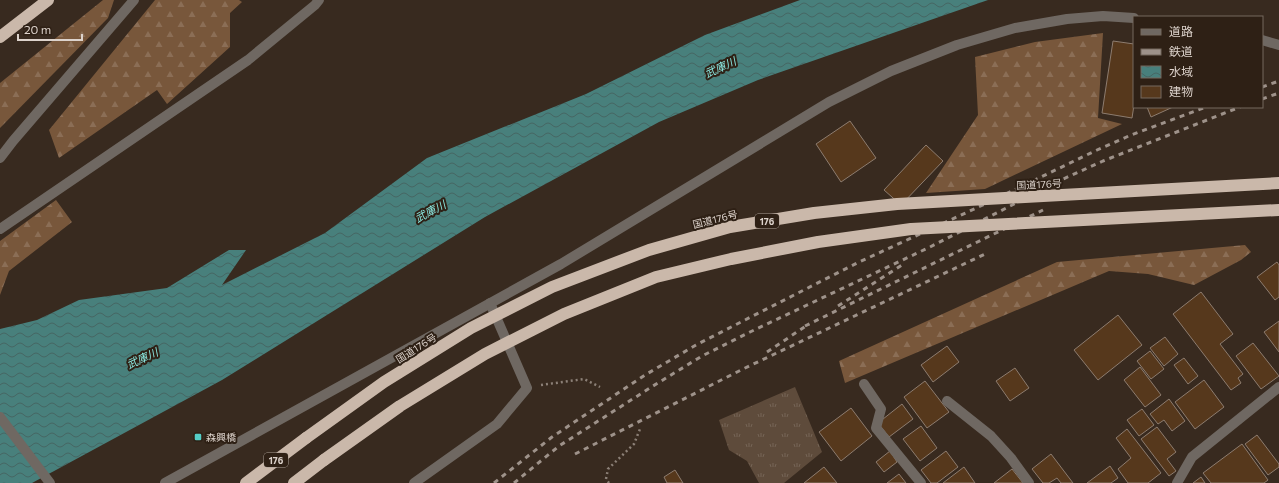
<svg xmlns="http://www.w3.org/2000/svg" width="1279" height="483" viewBox="0 0 1279 483" font-family="Commissioner,'Noto Sans JP',sans-serif">
	<defs>
		<pattern id="grass-tufts" width="24" height="20" patternUnits="userSpaceOnUse"><rect width="24" height="20" fill="#5e4b3b"/><path d="M3 7l-1-3M5 7V3M7 7l1-3M15 17l-1-3M17 17v-4M19 17l1-3" fill="none" stroke="#756456"/></pattern>
		<pattern id="forest-firs" width="22" height="20" patternUnits="userSpaceOnUse"><rect width="22" height="20" fill="#78573b"/><path d="M5 1l3.5 6h-7zM16 11l3.5 6h-7z" fill="#8b6e56"/></pattern>
		<pattern id="water-waves" width="16" height="10" patternUnits="userSpaceOnUse"><rect width="16" height="10" fill="#48807c"/><path d="M0 5q4-4 8 0t8 0" fill="none" stroke="#466663"/></pattern>
	</defs>
	<rect width="100%" height="100%" fill="#382a1f"/>
	<path fill="url(#grass-tufts)" d="M795,387l27,65 -38,31h-25l-12,-22 -18,-11 -10,-30z"/>
	<g fill="url(#forest-firs)">
		<path d="M103,0h11l-6,18 -108,110v-45z"/>
		<path d="M155,0h84l3,2 -12,11v34l-63,57 -10,-14 -98,68 -10,-28z"/>
		<path d="M1103,33l-5,85 24,6 -137,65 -59,4 52,-78 -3,-58 60,-15z"/>
		<path d="M56,200l16,22 -63,49 -9,24v-54z"/>
		<path d="M1245,245l6,7 -10,8 -47,25 -46,-11 -39,-3 -264,112 -6,-22 218,-99z"/>
	</g>
	<path fill="url(#water-waves)" d="M800,0h188l-230,80 -99,42 -174,95 -263,163 -190,103h-32v-154l37,-9 42,-20 88,-12 62,-38h17l-24,35 103,-52 102,-75 159,-64 119,-59z"/>
	<g fill="#56381c" stroke="#8d7c6f">
		<path d="M1113,41l21,3v61l-2,13 -30,-5z"/>
		<path d="M1147,107h26l-22,10z"/>
		<path d="M850,121l26,37 -35,24 -25,-38z"/>
		<path d="M926,145l17,16 -42,44 -17,-15z"/>
		<path d="M1277,262l2,3v32l-4,3 -18,-23z"/>
		<path d="M1201,292l32,42 -13,10 23,30 -5,4 3,5 -10,7 -58,-76z"/>
		<path d="M1118,315l24,30 -44,35 -24,-30z"/>
		<path d="M1279,321v31l-15,-20z"/>
		<path d="M1165,337l13,17 -14,12 -14,-18z"/>
		<path d="M1253,343l26,33 -18,13 -25,-33z"/>
		<path d="M947,346l12,16 -26,20 -12,-17z"/>
		<path d="M1150,351l14,18 -13,10 -14,-18z"/>
		<path d="M1184,358l14,18 -10,8 -14,-19z"/>
		<path d="M1140,367l21,28 -16,12 -21,-27z"/>
		<path d="M1015,368l14,20 -19,13 -14,-20z"/>
		<path d="M1204,380l20,27 -29,22 -20,-27z"/>
		<path d="M925,381l24,31 -22,16 -23,-31z"/>
		<path d="M1169,399l16,22 -13,10 -8,-11 -6,4 -8,-10z"/>
		<path d="M902,404l11,15 -24,18 -11,-14z"/>
		<path d="M851,408l21,28 -31,25 -22,-29z"/>
		<path d="M1142,409l12,16 -15,11 -12,-16z"/>
		<path d="M921,426l16,22 -17,13 -17,-22z"/>
		<path d="M1157,427l19,25 -9,7 9,12 -7,5 -28,-37z"/>
		<path d="M1127,429l34,44 -13,10h-20l-10,-14 13,-11 -15,-20z"/>
		<path d="M1257,435l22,29v3l-11,8 -23,-31z"/>
		<path d="M1242,444l26,36 -4,3h-53l-8,-10z"/>
		<path d="M890,451l7,11 -13,10 -8,-10z"/>
		<path d="M946,451l12,16 -21,16h-6l-10,-13z"/>
		<path d="M1051,454l22,29h-12l-4,-5 -8,5h-6l-11,-14z"/>
		<path d="M1110,466l8,12 -7,5h-24z"/>
		<path d="M824,467l13,16h-33z"/>
		<path d="M964,467l11,16h-32z"/>
		<path d="M1012,469l11,14h-29z"/>
		<path d="M675,470l8,13h-16l-3,-6z"/>
		<path d="M899,474l7,9h-19z"/>
		<path d="M1201,477l4,6h-12z"/>
	</g>
	<g fill="none" stroke-linecap="round" stroke-linejoin="round">
		<g stroke="#8c8077" stroke-width="2.5" stroke-dasharray="2 3" stroke-linecap="butt">
			<path d="M541,385l43,-6 16,8"/>
			<path d="M609,483l-3,-4 2,-10 26,-25 6,-15"/>
		</g>
		<g stroke="#6f6862" stroke-width="10">
			<path d="M1262,40l17,5"/>
			<path d="M0,158l13,-17 121,-141"/>
			<path d="M0,229l248,-169 67,-55 4,-5"/>
			<path d="M864,384l17,25 -5,19 45,55"/>
			<path d="M947,401l44,35 20,22 18,25"/>
			<path d="M0,417l50,66"/>
			<path d="M165,483l396,-219 268,-162 62,-31 66,-26 58,-17 52,-9 36,-3 31,2"/>
			<path d="M414,483l83,-59 30,-36 -37,-85"/>
			<path d="M1177,483l15,-26 87,-70"/>
		</g>
		<g stroke="#cab8aa" stroke-width="12">
			<path d="M0,37l48,-37"/>
			<path d="M246,483l60,-45"/>
			<path d="M294,483l30,-23"/>
		</g>
		<g stroke="#9e928a" stroke-width="3" stroke-dasharray="5 5" stroke-linecap="butt">
			<path d="M1262,87l17,-6"/>
			<path d="M1262,99l17,-6"/>
			<path d="M838,306l64,-41"/>
			<path d="M805,326l238,-116"/>
			<path d="M767,352l42,-28"/>
			<path d="M575,454l168,-85 242,-115"/>
			<path d="M494,483l58,-46 93,-62 51,-30 45,-23 116,-59 128,-59 112,-54 34,-15 75,-28"/>
			<path d="M514,483l45,-37 94,-60 49,-30 48,-24 180,-85 131,-67 42,-19 137,-54"/>
		</g>
		<g stroke="#cab8aa" stroke-width="12">
			<path d="M306,438l78,-56 87,-54 81,-41 97,-37 81,-23 84,-14 83,-9 382,-21"/>
			<path d="M324,460l76,-54 85,-52 79,-40 92,-37 75,-18 87,-17 93,-13 368,-19"/>
		</g>
	</g>
	<rect fill="#55cdc6" stroke="#2e2015" stroke-width="1.5" x="194" y="433" width="8" height="8" rx="2"/>
	<g text-anchor="middle" dominant-baseline="central" stroke-width="4" stroke-linejoin="round" paint-order="stroke">
		<g fill="#2e2015" stroke="#a89d95" stroke-width="1">
			<rect x="755" y="214" width="24" height="14" rx="3"/>
			<rect x="264" y="453" width="24" height="14" rx="3"/>
		</g>
		<g font-size="9" font-weight="bold" fill="#ddd3cc">
			<text x="767" y="221">176</text>
			<text x="276" y="460">176</text>
		</g>
		<g font-size="10" fill="#ddd3cc" stroke="#2e2015">
			<text transform="translate(1039 184) rotate(-3)">国道176号</text>
			<text transform="translate(715 219) rotate(-14)">国道176号</text>
			<text transform="translate(416 348) rotate(-32)">国道176号</text>
		</g>
		<g font-size="10" fill="#ddd3cc" stroke="#2e2015" text-anchor="start">
			<text x="206" y="437">森興橋</text>
		</g>
		<g font-size="11" font-style="italic" fill="#8be9e2" stroke="#2e2015">
			<text transform="translate(720 67) rotate(-25)">武庫川</text>
			<text transform="translate(430 211) rotate(-28)">武庫川</text>
			<text transform="translate(142 358) rotate(-25)">武庫川</text>
		</g>
	</g>
	<rect x="1133" y="16" width="130" height="92" fill="#2e2015" stroke="#74685e"/>
	<rect x="1141" y="29" width="20" height="6" fill="#6f6862" stroke="#74685e"/>
	<text x="1169" y="36" font-size="12" fill="#ddd3cc">道路</text>
	<rect x="1141" y="49" width="20" height="6" fill="#9e928a" stroke="#74685e"/>
	<text x="1169" y="56" font-size="12" fill="#ddd3cc">鉄道</text>
	<rect x="1141" y="66" width="20" height="12" fill="url(#water-waves)" stroke="#74685e"/>
	<text x="1169" y="76" font-size="12" fill="#ddd3cc">水域</text>
	<rect x="1141" y="86" width="20" height="12" fill="#56381c" stroke="#74685e"/>
	<text x="1169" y="96" font-size="12" fill="#ddd3cc">建物</text>
	<path d="M18 34v6h64v-6" fill="none" stroke="#ddd3cc" stroke-width="2"/>
	<text x="24" y="34" font-size="12" fill="#ddd3cc" stroke="#2e2015" stroke-width="3" paint-order="stroke">20 m</text>
</svg>
